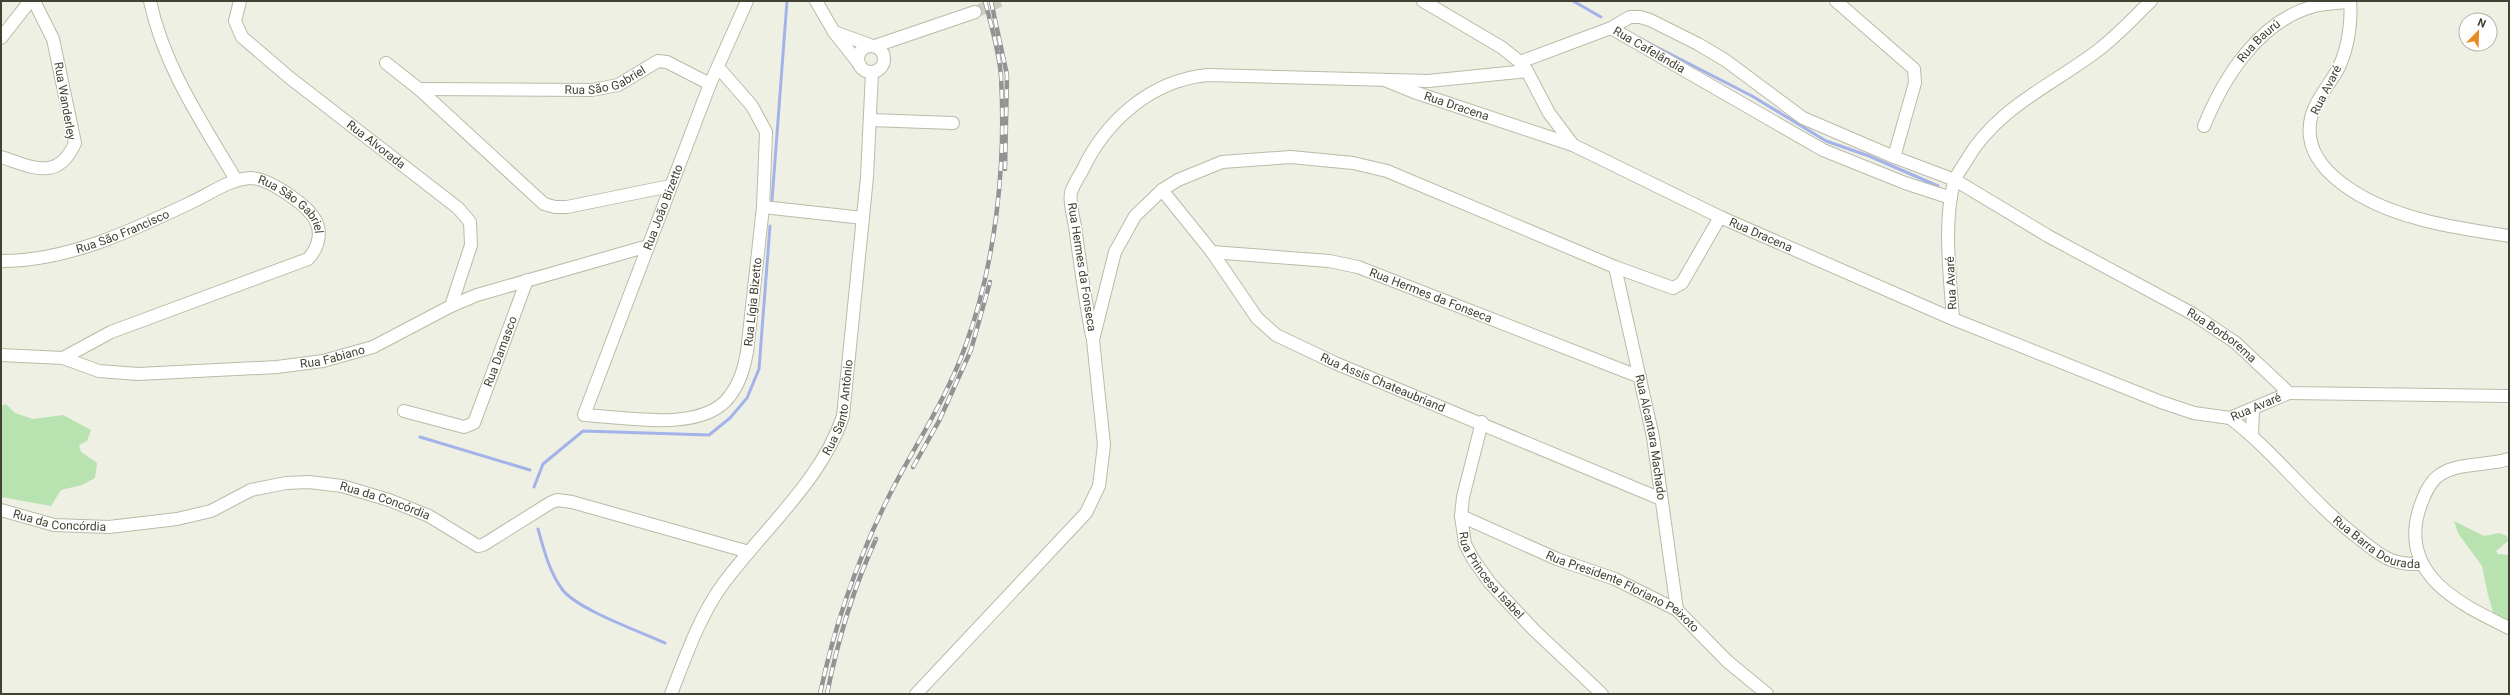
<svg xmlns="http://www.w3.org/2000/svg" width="2510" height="695" viewBox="0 0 2510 695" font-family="Roboto,sans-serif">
	<rect width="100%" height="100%" fill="#eff0e4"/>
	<g fill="#b8e2af">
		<path d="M6,404l9,9 18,6 30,-4 28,15 -4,11 -8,4 2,7 16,11 -2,15 -13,7 -21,5 -10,16 -50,-9v-91z"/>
		<path d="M2454,521l30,15 15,-3 8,3 1,5 -12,10 2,3 11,1v72l-5,6 -6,-4 -10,-34 -6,-29 -24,-33z"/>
	</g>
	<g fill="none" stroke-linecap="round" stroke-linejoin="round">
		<g stroke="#a3b3ea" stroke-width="3">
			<path d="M1573,1l28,16"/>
			<path d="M1641,39l111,57 74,45 43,15 69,30"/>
			<path d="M772,200l15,-199"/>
			<path d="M420,437l110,33"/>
			<path d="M534,487l9,-23 40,-33 126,4 21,-17 17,-20 12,-29 11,-143"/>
			<path d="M538,529c6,21 11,42 24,60 14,20 79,43 103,54"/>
		</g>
		<path stroke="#cccdc1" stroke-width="12" stroke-dasharray="12 6" stroke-linecap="butt" d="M975,12l25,-11"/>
		<defs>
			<g id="minor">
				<path d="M150,1c14,66 52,121 86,179"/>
				<path id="s1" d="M240,1l-5,20 7,16 48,41 168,130 12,14 1,23 -20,61"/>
				<path d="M816,1l18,31 26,33"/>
				<path d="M1423,1l78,46 19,15 7,9 22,42 24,32"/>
				<path d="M1836,1l78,68 1,14 -21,74"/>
				<path d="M2350,1c2,20 -2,47 -11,66 -8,16 -21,29 -27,47 -17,57 60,92 104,104 30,9 62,13 93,18"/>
				<path id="s2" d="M1611,28l212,122 82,33 46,15"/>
				<path d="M834,32l36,13"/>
				<path d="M1,38l29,-37"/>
				<circle cx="871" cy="59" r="13"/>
				<path d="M875,46l100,-34"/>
				<path id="s3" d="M1520,62l91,-34 19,-11h10l10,3 48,24 27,16 78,58 91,39 61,23 93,56 145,78 43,29 53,50 220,3"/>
				<path d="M386,63l33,26 125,115 11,3h12l103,-21"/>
				<path id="s4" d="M718,67l34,39 14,26 -3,75 -16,145c-3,16 -7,31 -18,45 -27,36 -105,20 -145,18l126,-331 37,-83"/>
				<path id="s5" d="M1387,81l27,11 159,53 147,72 233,102 208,83 33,11 36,5 59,-25"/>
				<path id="s6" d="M419,89l173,1 26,-5 40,-24 9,1 43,22"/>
				<path d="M870,120l83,3"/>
				<path id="s7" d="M2204,126c20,-49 54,-103 107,-119 13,-4 26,-4 39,-5"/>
				<path d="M1,157c31,10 57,25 74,-14l-22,-104 -19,-38"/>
				<path id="s8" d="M1162,190l50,62 45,66 19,17 59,28 326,136"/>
				<path d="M763,207l100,11"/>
				<path id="s9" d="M1212,252l117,9 29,6 282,110"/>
				<path id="s10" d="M1,261c67,0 130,-30 189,-58 20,-9 39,-24 61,-25 17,0 51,24 61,37 11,14 8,31 -4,44l-197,73 -48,26"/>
				<path id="s11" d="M1615,267l38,170 24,173"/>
				<path d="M1953,319c-3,-43 -10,-96 1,-137 2,-7 8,-14 12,-21 30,-53 85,-75 131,-110 20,-15 36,-33 54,-50"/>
				<path d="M1092,336c-7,-36 -12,-73 -17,-110 -2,-10 -6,-25 -4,-33 2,-8 7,-15 11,-22 24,-51 70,-91 126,-96l220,6 99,-10"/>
				<path id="s12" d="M1,355l62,3 36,13 39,3 139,-7 46,-6 50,-14 78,-41 26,-11 171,-49"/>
				<path id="s13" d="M404,411l60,16 10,-4 53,-143"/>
				<path id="s14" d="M2230,418c46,35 80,83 126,118 12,9 22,19 35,24 10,4 20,4 30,4"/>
				<path id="s15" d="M1482,422l-19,75 -2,19 4,28 8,15 17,24 44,47 68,64"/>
				<path d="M2252,435l1,-25"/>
				<path d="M2509,459c-21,7 -49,3 -68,15 -12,7 -18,24 -22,36 -20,66 43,95 90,118"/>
				<path id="s16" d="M1,510l53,15 55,2 68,-8 34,-8 40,-21 35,-7 23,-1 33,4 47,14 40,16 49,30 5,-1 67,-42 7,-3 15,2 177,50"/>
				<path id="s17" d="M1461,516l96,43 58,20 62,31 50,51 40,33"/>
				<path id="s18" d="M671,694c15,-38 28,-77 52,-110 39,-53 99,-104 120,-168l24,-239 5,-105"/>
				<path d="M916,694l170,-181 13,-27 5,-41 -11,-105 22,-88 20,-36 27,-26 16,-10 44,-18 69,-5 62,6 34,8 228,96 58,21 9,-5 38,-66"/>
			</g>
		</defs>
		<use href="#minor" stroke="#babba7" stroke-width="14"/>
		<use href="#minor" stroke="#fff" stroke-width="12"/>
		<defs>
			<g id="rail">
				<path d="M991,1l16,74 -2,94"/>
				<path d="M913,467l26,-46 32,-71 19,-68"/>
				<path d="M820,694c15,-72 37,-134 70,-200 25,-49 56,-94 75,-147 31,-84 41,-182 36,-271 -2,-25 -10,-51 -16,-75"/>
				<path d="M827,694c11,-55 26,-105 49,-155"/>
			</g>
		</defs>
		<use href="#rail" stroke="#939393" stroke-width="4.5"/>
		<use href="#rail" stroke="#fff" stroke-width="3" stroke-dasharray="9" stroke-linecap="butt"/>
	</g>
	<g text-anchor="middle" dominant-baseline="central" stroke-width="3" stroke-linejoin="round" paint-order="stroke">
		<g font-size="12" fill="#424234" stroke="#fff">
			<text stroke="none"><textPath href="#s7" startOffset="102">Rua Baurú</textPath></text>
			<text stroke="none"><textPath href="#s2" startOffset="44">Rua Cafelândia</textPath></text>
			<text stroke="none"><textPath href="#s6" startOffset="188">Rua São Gabriel</textPath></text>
			<text transform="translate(2326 90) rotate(-63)">Rua Avaré</text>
			<text transform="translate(65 101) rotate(80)">Rua Wanderley</text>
			<text stroke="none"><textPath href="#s5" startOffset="74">Rua Dracena</textPath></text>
			<text stroke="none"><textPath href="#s1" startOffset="210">Rua Alvorada</textPath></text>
			<text stroke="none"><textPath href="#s4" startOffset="725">Rua João Bizetto</textPath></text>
			<text stroke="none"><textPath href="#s10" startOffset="316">Rua São Gabriel</textPath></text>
			<text stroke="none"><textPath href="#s10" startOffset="126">Rua São Francisco</textPath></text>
			<text stroke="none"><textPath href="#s5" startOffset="405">Rua Dracena</textPath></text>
			<text transform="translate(1082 267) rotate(81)">Rua Hermes da Fonseca</text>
			<text transform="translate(1951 283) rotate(-93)">Rua Avaré</text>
			<text stroke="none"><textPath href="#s9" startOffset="225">Rua Hermes da Fonseca</textPath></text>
			<text transform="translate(753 302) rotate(-84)">Rua Lígia Bizetto</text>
			<text stroke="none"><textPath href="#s3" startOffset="795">Rua Borborema</textPath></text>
			<text stroke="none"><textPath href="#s13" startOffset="149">Rua Damasco</textPath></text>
			<text stroke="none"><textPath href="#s12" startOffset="335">Rua Fabiano</textPath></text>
			<text stroke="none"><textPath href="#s8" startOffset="302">Rua Assis Chateaubriand</textPath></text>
			<text stroke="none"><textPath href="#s18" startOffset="337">Rua Santo Antônio</textPath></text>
			<text stroke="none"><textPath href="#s5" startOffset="938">Rua Avaré</textPath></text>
			<text stroke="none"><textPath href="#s11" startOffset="174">Rua Alcantara Machado</textPath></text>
			<text stroke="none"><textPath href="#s16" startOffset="396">Rua da Concórdia</textPath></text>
			<text stroke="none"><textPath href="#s16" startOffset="60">Rua da Concórdia</textPath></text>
			<text stroke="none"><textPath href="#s14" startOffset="195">Rua Barra Dourada</textPath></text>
			<text stroke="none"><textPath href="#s15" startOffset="165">Rua Princesa Isabel</textPath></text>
			<text stroke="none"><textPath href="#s17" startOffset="179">Rua Presidente Floriano Peixoto</textPath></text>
		</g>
	</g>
	<rect width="2510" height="695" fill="none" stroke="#424234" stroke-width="4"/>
	<g transform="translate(2478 32) rotate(23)"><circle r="19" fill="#ffffff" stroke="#b3b3ae"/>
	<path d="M0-3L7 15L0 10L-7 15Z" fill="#e98a22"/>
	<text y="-6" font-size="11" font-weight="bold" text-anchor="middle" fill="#424234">N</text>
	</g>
</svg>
